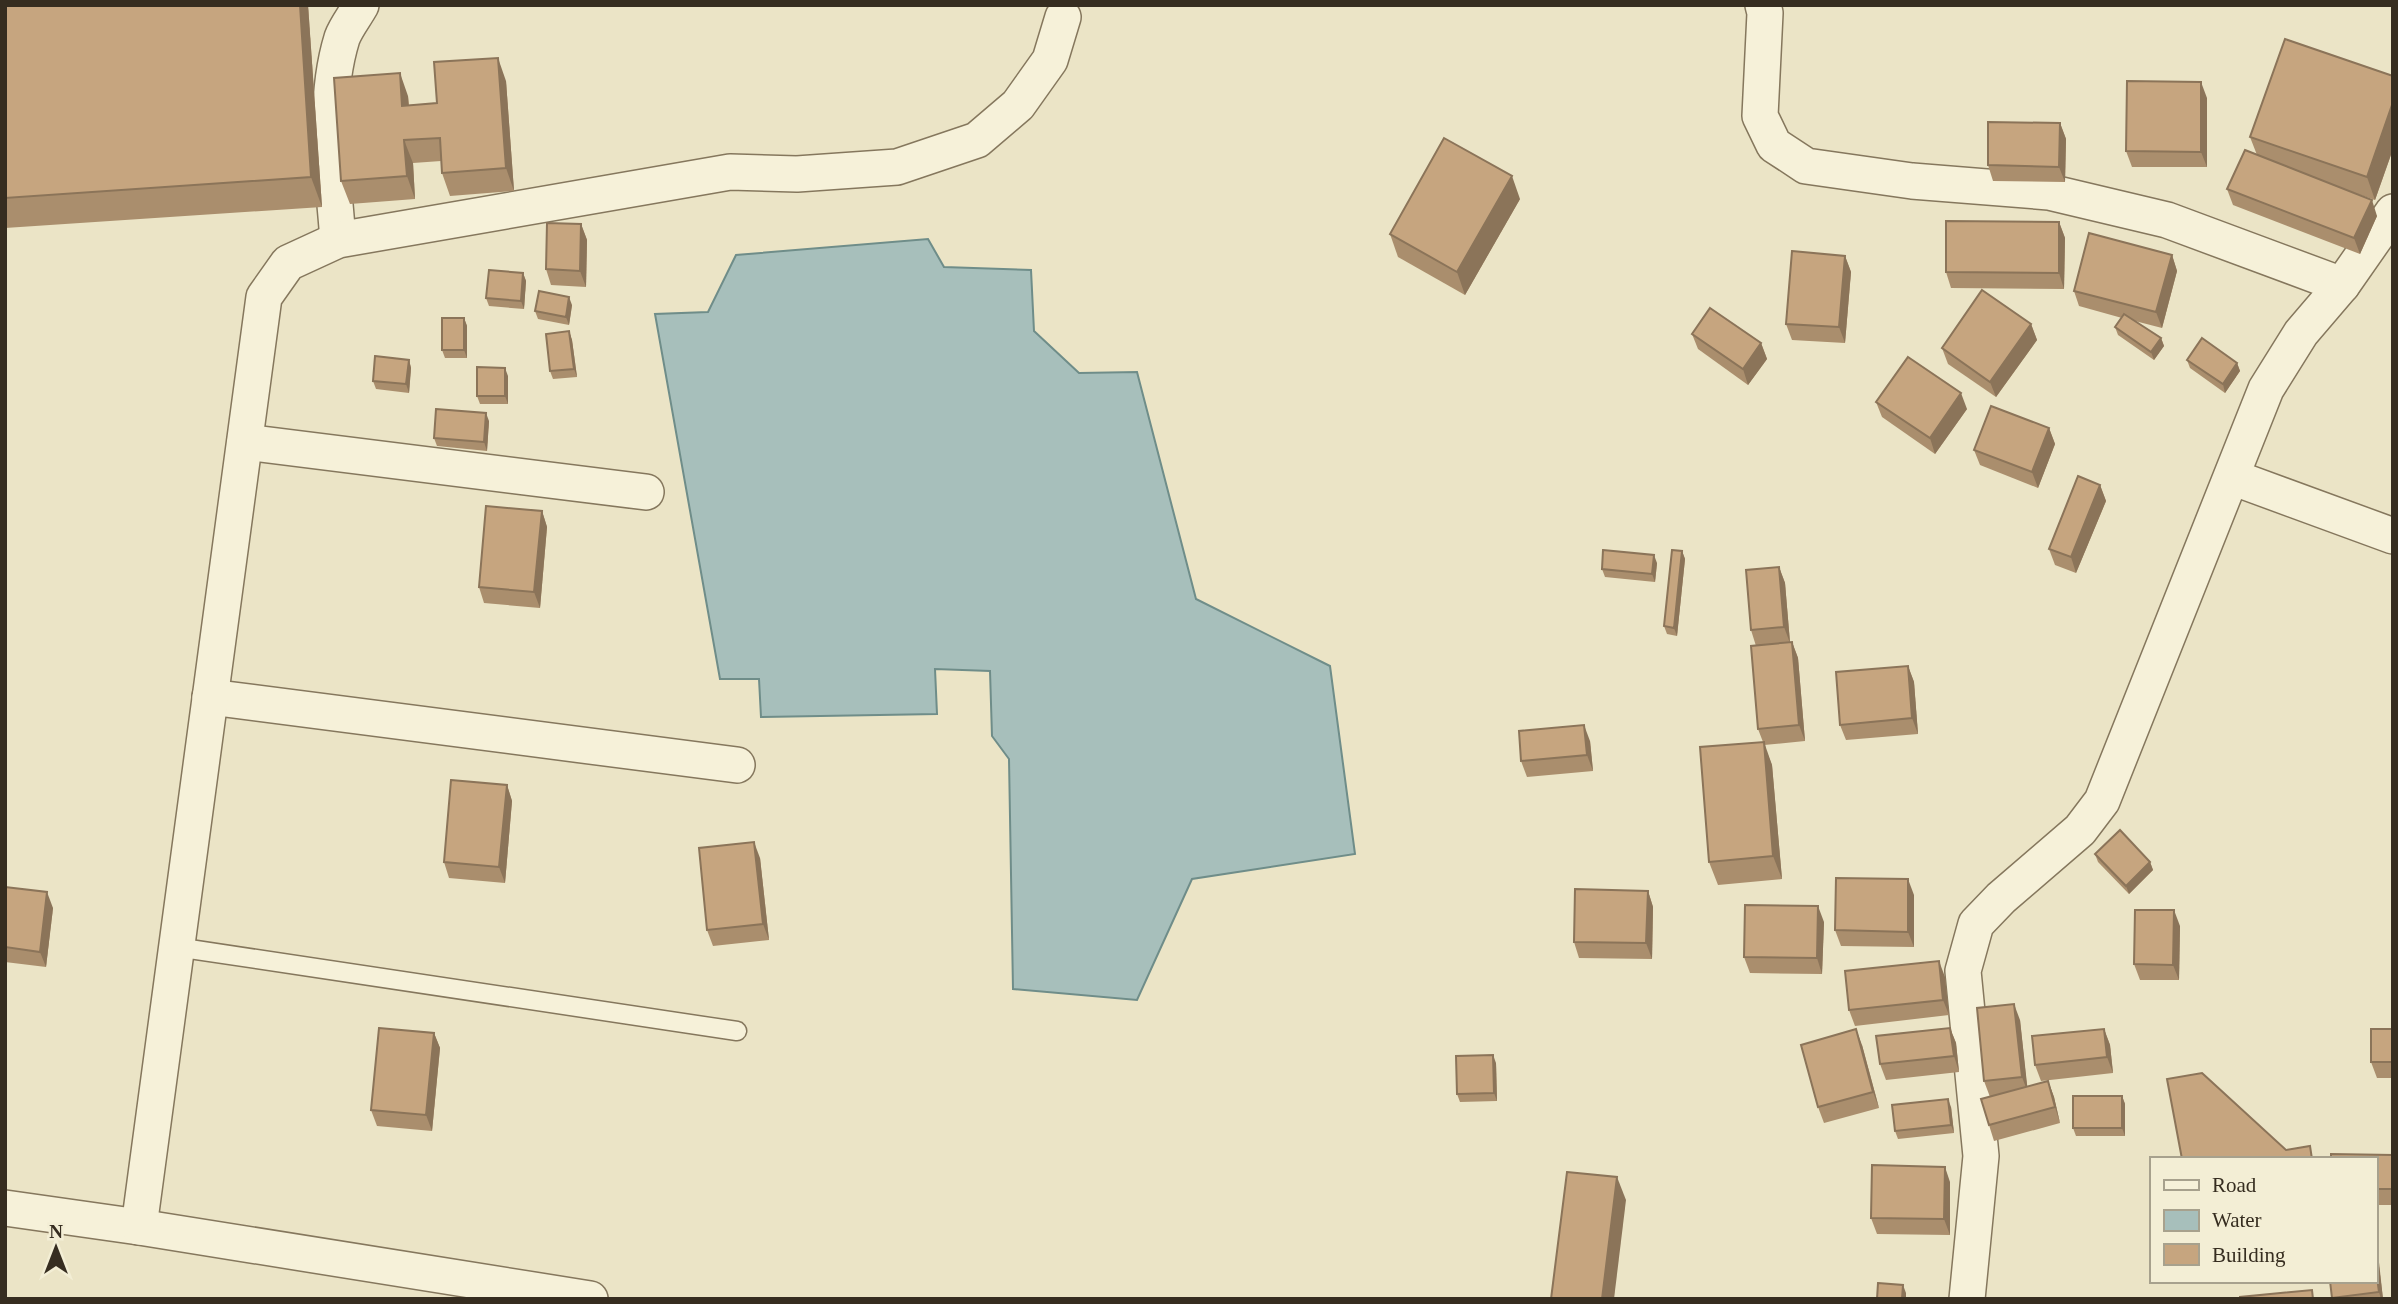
<svg xmlns="http://www.w3.org/2000/svg" width="2398" height="1304" viewBox="0 0 2398 1304" font-family="Georgia,serif">
	<rect width="100%" height="100%" fill="#ebe4c6"/>
	<path fill="#a7bfbb" stroke="#6f8d89" stroke-width="2" d="M928,239l16,28 87,3 3,61 45,42 58,-1 59,227 134,67 25,188 -163,25 -55,121 -124,-11 -4,-230 -17,-23 -2,-65 -55,-2 2,45 -176,3 -2,-38h-39l-65,-365 53,-2 28,-57z"/>
	<g fill="none" stroke-linecap="round" stroke-linejoin="round">
		<defs>
			<path id="service" d="M176,947l561,84"/>
			<g id="minor">
				<path d="M1763,5l2,8 -5,103 14,29 32,21 106,15 137,11 118,28 175,65"/>
				<path d="M338,240c-5,-66 -16,-137 4,-202 4,-11 13,-22 19,-33"/>
				<path d="M245,442l401,50"/>
				<path d="M2232,477l161,59"/>
				<path d="M210,697l527,68"/>
				<path d="M5,1208l134,19 451,72"/>
				<path d="M139,1227l125,-930 24,-34 50,-23 392,-68 67,2 100,-7 80,-27 41,-35 32,-45 13,-43"/>
				<path d="M1967,1299l14,-143 -18,-185 13,-47 25,-26 79,-68 22,-29 164,-412 35,-56 41,-48 51,-73"/>
			</g>
		</defs>
		<use href="#service" stroke="#85775d" stroke-width="21"/>
		<use href="#minor" stroke="#85775d" stroke-width="38"/>
		<use href="#service" stroke="#f6f1d9" stroke-width="18"/>
		<use href="#minor" stroke="#f6f1d9" stroke-width="35"/>
	</g>
	<g fill="#aa8e6d">
		<path d="M5,5h303l14,202 -317,21z"/>
		<path d="M2393,76v73l-18,51 -35,-12 37,28 -17,38 -127,-49 -6,-16 30,-34 -7,-18z"/>
		<path d="M506,81l8,110 -64,5 -8,-23 -1,-12 -28,2 2,36 -65,5 -9,-23 67,-85 1,9 28,-2z"/>
		<path d="M2207,98v69h-75l-6,-16z"/>
		<path d="M2060,123l6,16 -1,43 -72,-1 -5,-16z"/>
		<path d="M1520,199l-55,96 -67,-38 -8,-23z"/>
		<path d="M2059,222l6,16 -1,51 -113,-1 -5,-16z"/>
		<path d="M581,224l6,16 -1,47 -35,-2 -5,-16z"/>
		<path d="M2172,255l5,16 -15,57 -27,-7 26,17 3,8 -10,14 -36,-25 -3,-8 7,-9 -43,-12 -5,-15z"/>
		<path d="M1845,256l6,16 -6,71 -53,-3 -6,-16z"/>
		<path d="M523,273l3,8 -2,28 -35,-3 -3,-8z"/>
		<path d="M572,305l-3,20 -31,-6 -3,-8z"/>
		<path d="M464,318l3,8v32h-22l-3,-8z"/>
		<path d="M2031,324l6,16 -41,57 -48,-33 -6,-16z"/>
		<path d="M569,331l3,9 5,37 -24,2 -3,-8z"/>
		<path d="M1692,334l69,9 6,16 -19,26 -50,-36z"/>
		<path d="M409,360l2,8 -2,25 -33,-4 -3,-8z"/>
		<path d="M2187,360l50,3 3,8 -15,22 -35,-25z"/>
		<path d="M508,376v28h-28l-3,-8z"/>
		<path d="M1876,402l91,7 -32,45 -53,-37z"/>
		<path d="M489,421l-2,30 -50,-5 -3,-8z"/>
		<path d="M2049,428l6,16 -17,44 -58,-23 -6,-15z"/>
		<path d="M2100,485l6,16 -30,72 -21,-8 -6,-16z"/>
		<path d="M542,511l5,16 -7,81 -56,-5 -5,-16z"/>
		<path d="M1682,551l3,8 -8,77 -10,-2 -3,-8z"/>
		<path d="M1657,563l-2,19 -50,-5 -3,-8z"/>
		<path d="M1779,567l6,16 5,59h2l6,16 7,83 -41,4 8,20 10,114 -64,6 -9,-23 54,-120 -5,-13 -2,-83 -5,-16z"/>
		<path d="M1908,666l6,16 4,52 -72,6 -6,-15z"/>
		<path d="M1590,741l3,30 -66,6 -6,-16z"/>
		<path d="M507,785l5,16 -7,82 -56,-5 -5,-16z"/>
		<path d="M2095,854l55,8 3,8 -24,24 -31,-32z"/>
		<path d="M760,858l9,82 -56,6 -6,-16z"/>
		<path d="M5,887l48,21 -7,59 -41,-5z"/>
		<path d="M1648,891l5,16 -1,52 -73,-1 -5,-16z"/>
		<path d="M1914,895v52l-73,-1 -6,-16z"/>
		<path d="M1824,922l-2,52 -72,-1 -6,-16z"/>
		<path d="M2180,926l-1,54h-39l-6,-16z"/>
		<path d="M1945,977l4,38 -94,11 -6,-16z"/>
		<path d="M2020,1020l7,67 21,-6 6,16 6,26 -66,18 -5,-16 1,-28 -6,-16z"/>
		<path d="M1950,1028l6,15 3,29 -73,8 -6,-16z"/>
		<path d="M2104,1029l6,16 3,28 -72,8 -6,-16z"/>
		<path d="M2393,1029v49h-16l-6,-16z"/>
		<path d="M434,1033l6,15 -8,83 -55,-5 -6,-16z"/>
		<path d="M1862,1045l17,63 -55,15 -6,-16z"/>
		<path d="M1496,1063l1,38 -37,1 -3,-8z"/>
		<path d="M2122,1096l3,8v32h-49l-3,-8z"/>
		<path d="M1951,1107l3,26 -56,6 -3,-8z"/>
		<path d="M2393,1155v50h-18v-46z"/>
		<path d="M1950,1182v53l-73,-1 -6,-16z"/>
		<path d="M2375,1233l8,66h-51l-2,-18h45z"/>
	</g>
	<g fill="#8b7459">
		<path d="M300,5h8l14,202 -11,-30z"/>
		<path d="M498,58l8,23 8,110 -8,-23z"/>
		<path d="M400,73l8,23 2,33 -8,-23z"/>
		<path d="M2201,82l6,16v69l-6,-15z"/>
		<path d="M2393,102v47l-18,51 -8,-23z"/>
		<path d="M2060,123l6,16 -1,43 -6,-15z"/>
		<path d="M404,140l9,23 2,36 -8,-23z"/>
		<path d="M1512,176l8,23 -55,96 -8,-23z"/>
		<path d="M2372,200l5,16 -17,38 -6,-16z"/>
		<path d="M2059,222l6,16 -1,51 -5,-16z"/>
		<path d="M581,224l6,16 -1,47 -6,-16z"/>
		<path d="M2172,255l5,16 -15,57 -6,-16z"/>
		<path d="M1845,256l6,16 -6,71 -6,-16z"/>
		<path d="M523,273l3,8 -2,28 -3,-8z"/>
		<path d="M569,297l3,8 -3,20 -3,-8z"/>
		<path d="M464,318l3,8v32l-3,-8z"/>
		<path d="M2031,324l6,16 -41,57 -6,-15z"/>
		<path d="M569,331l3,9 5,37 -3,-8z"/>
		<path d="M2161,338l3,8 -10,14 -3,-8z"/>
		<path d="M1761,343l6,16 -19,26 -5,-16z"/>
		<path d="M409,360l2,8 -2,25 -3,-9z"/>
		<path d="M2237,363l3,8 -15,22 -2,-9z"/>
		<path d="M505,368l3,8v28l-3,-8z"/>
		<path d="M1961,393l6,16 -32,45 -5,-16z"/>
		<path d="M486,413l3,8 -2,30 -3,-9z"/>
		<path d="M2049,428l6,16 -17,44 -6,-16z"/>
		<path d="M2100,485l6,16 -30,72 -5,-16z"/>
		<path d="M542,511l5,16 -7,81 -6,-16z"/>
		<path d="M1682,551l3,8 -8,77 -3,-8z"/>
		<path d="M1654,555l3,8 -2,19 -3,-8z"/>
		<path d="M1779,567l6,16 5,60 -6,-16z"/>
		<path d="M1792,642l6,16 7,83 -6,-16z"/>
		<path d="M1908,666l6,16 4,52 -6,-16z"/>
		<path d="M1584,725l6,16 3,30 -6,-16z"/>
		<path d="M1764,742l8,23 10,114 -9,-23z"/>
		<path d="M507,785l5,16 -7,82 -6,-16z"/>
		<path d="M754,842l6,16 9,82 -6,-16z"/>
		<path d="M2150,862l3,8 -24,24 -3,-8z"/>
		<path d="M1908,879l6,16v52l-6,-15z"/>
		<path d="M1648,891l5,16 -1,52 -6,-16z"/>
		<path d="M47,892l6,16 -7,59 -6,-15z"/>
		<path d="M1818,906l6,16 -2,52 -5,-16z"/>
		<path d="M2174,910l6,16 -1,54 -6,-15z"/>
		<path d="M1939,961l6,16 4,38 -6,-15z"/>
		<path d="M2014,1004l6,16 8,73 -6,-16z"/>
		<path d="M1950,1028l6,15 3,29 -5,-16z"/>
		<path d="M1856,1029l6,16 17,63 -6,-16z"/>
		<path d="M2104,1029l6,16 3,28 -6,-16z"/>
		<path d="M434,1033l6,15 -8,83 -6,-16z"/>
		<path d="M1493,1055l3,8 1,38 -3,-8z"/>
		<path d="M2048,1081l6,16 6,26 -5,-16z"/>
		<path d="M2122,1096l3,8v32l-3,-8z"/>
		<path d="M1948,1099l3,8 3,26 -3,-8z"/>
		<path d="M1945,1167l5,15v53l-6,-16z"/>
		<path d="M1617,1177l9,23 -12,99h-12z"/>
		<path d="M2375,1233l1,2 7,64h-2l-2,-7 -4,-30z"/>
		<path d="M1903,1285l3,8v6h-4z"/>
	</g>
	<g fill="#c6a57f" stroke="#8b7459" stroke-width="2">
		<path d="M5,5h295l11,172 -306,21z"/>
		<path d="M2285,39l108,37v26l-26,75 -117,-40z"/>
		<path d="M498,58l8,110 -64,5 -2,-35 -36,2 3,36 -66,5 -7,-103 66,-5 2,33 35,-3 -3,-41z"/>
		<path d="M2127,81l74,1v70l-75,-1z"/>
		<path d="M1988,122l72,1 -1,44 -71,-2z"/>
		<path d="M1444,138l68,38 -55,96 -67,-38z"/>
		<path d="M2245,150l127,50 -18,38 -127,-49z"/>
		<path d="M1946,221l113,1v51l-113,-1z"/>
		<path d="M547,223l34,1 -1,47 -34,-2z"/>
		<path d="M2089,233l83,22 -16,57 -82,-21z"/>
		<path d="M1792,251l53,5 -6,71 -53,-3z"/>
		<path d="M489,270l34,3 -2,28 -35,-3z"/>
		<path d="M1982,290l49,34 -41,58 -48,-34z"/>
		<path d="M539,291l30,6 -3,20 -31,-6z"/>
		<path d="M1710,308l51,35 -18,26 -51,-35z"/>
		<path d="M2124,314l37,24 -10,14 -36,-25z"/>
		<rect x="442" y="318" width="22" height="32"/>
		<path d="M569,331l5,38 -24,2 -4,-37z"/>
		<path d="M2202,338l35,25 -14,21 -36,-24z"/>
		<path d="M375,356l34,4 -3,24 -33,-3z"/>
		<path d="M1908,357l53,36 -31,45 -54,-36z"/>
		<path d="M477,367l28,1v28h-28z"/>
		<path d="M1991,406l58,22 -17,44 -58,-22z"/>
		<path d="M436,409l50,4 -2,29 -50,-4z"/>
		<path d="M2078,476l22,9 -29,72 -22,-8z"/>
		<path d="M486,506l56,5 -8,81 -55,-5z"/>
		<path d="M1603,550l51,5 -2,19 -50,-5z"/>
		<path d="M1672,550l10,1 -8,77 -10,-2z"/>
		<path d="M1779,567l5,60 -33,3 -5,-60z"/>
		<path d="M1792,642l7,83 -41,4 -7,-83z"/>
		<path d="M1908,666l4,52 -72,7 -4,-53z"/>
		<path d="M1584,725l3,30 -66,6 -2,-30z"/>
		<path d="M1764,742l9,114 -64,6 -9,-115z"/>
		<path d="M451,780l56,5 -8,82 -55,-5z"/>
		<path d="M2120,830l30,32 -24,24 -31,-32z"/>
		<path d="M754,842l9,82 -56,6 -8,-82z"/>
		<path d="M1836,878l72,1v53l-73,-2z"/>
		<path d="M5,887l42,5 -7,60 -35,-5z"/>
		<path d="M1575,889l73,2 -2,52 -72,-1z"/>
		<path d="M1745,905l73,1 -1,52 -73,-1z"/>
		<path d="M2135,910h39l-1,55 -39,-1z"/>
		<path d="M1939,961l4,39 -94,10 -4,-39z"/>
		<path d="M2014,1004l8,73 -38,4 -7,-73z"/>
		<path d="M379,1028l55,5 -8,82 -55,-5z"/>
		<path d="M1950,1028l4,28 -74,8 -4,-28z"/>
		<path d="M1856,1029l17,63 -55,15 -17,-62z"/>
		<path d="M2104,1029l3,28 -72,8 -3,-29z"/>
		<rect x="2371" y="1029" width="22" height="33"/>
		<path d="M1493,1055l1,38 -37,1 -1,-38z"/>
		<path d="M2202,1073l84,77 24,-4 2,13h-130l-15,-80z"/>
		<path d="M2048,1081l7,26 -66,18 -8,-26z"/>
		<rect x="2073" y="1096" width="49" height="32"/>
		<path d="M1948,1099l3,26 -56,6 -3,-26z"/>
		<path d="M2331,1154l62,1v34h-18v-30h-44z"/>
		<path d="M1872,1165l73,2 -1,52 -73,-1z"/>
		<path d="M1567,1172l50,5 -15,122h-51z"/>
		<path d="M2375,1262l4,30 -47,6 -2,-17h45z"/>
		<path d="M1878,1283l25,2 -1,14h-25z"/>
		<path d="M2312,1290l1,9h-73v-2z"/>
	</g>
	<rect width="2398" height="1304" fill="none" stroke="#362d20" stroke-width="14"/>
	<rect x="2150" y="1157" width="228" height="126" fill="#f3eed5" stroke="#a7a18d" stroke-width="2"/>
	<rect x="2164" y="1180" width="35" height="10" fill="#f6f1d9" stroke="#a7a18d" stroke-width="2"/>
	<text x="2212" y="1192" font-size="21" fill="#362d20">Road</text>
	<rect x="2164" y="1210" width="35" height="21" fill="#a7bfbb" stroke="#a7a18d" stroke-width="2"/>
	<text x="2212" y="1227" font-size="21" fill="#362d20">Water</text>
	<rect x="2164" y="1244" width="35" height="21" fill="#c6a57f" stroke="#a7a18d" stroke-width="2"/>
	<text x="2212" y="1262" font-size="21" fill="#362d20">Building</text>
	<g transform="translate(56 1248)" stroke="#f3eed5" stroke-width="5" paint-order="stroke">
	<path d="M0-5L12 26L0 18L-12 26Z" fill="#362d20"/>
	<text y="-10" font-size="19" font-weight="bold" text-anchor="middle" fill="#362d20">N</text>
	</g>
</svg>
